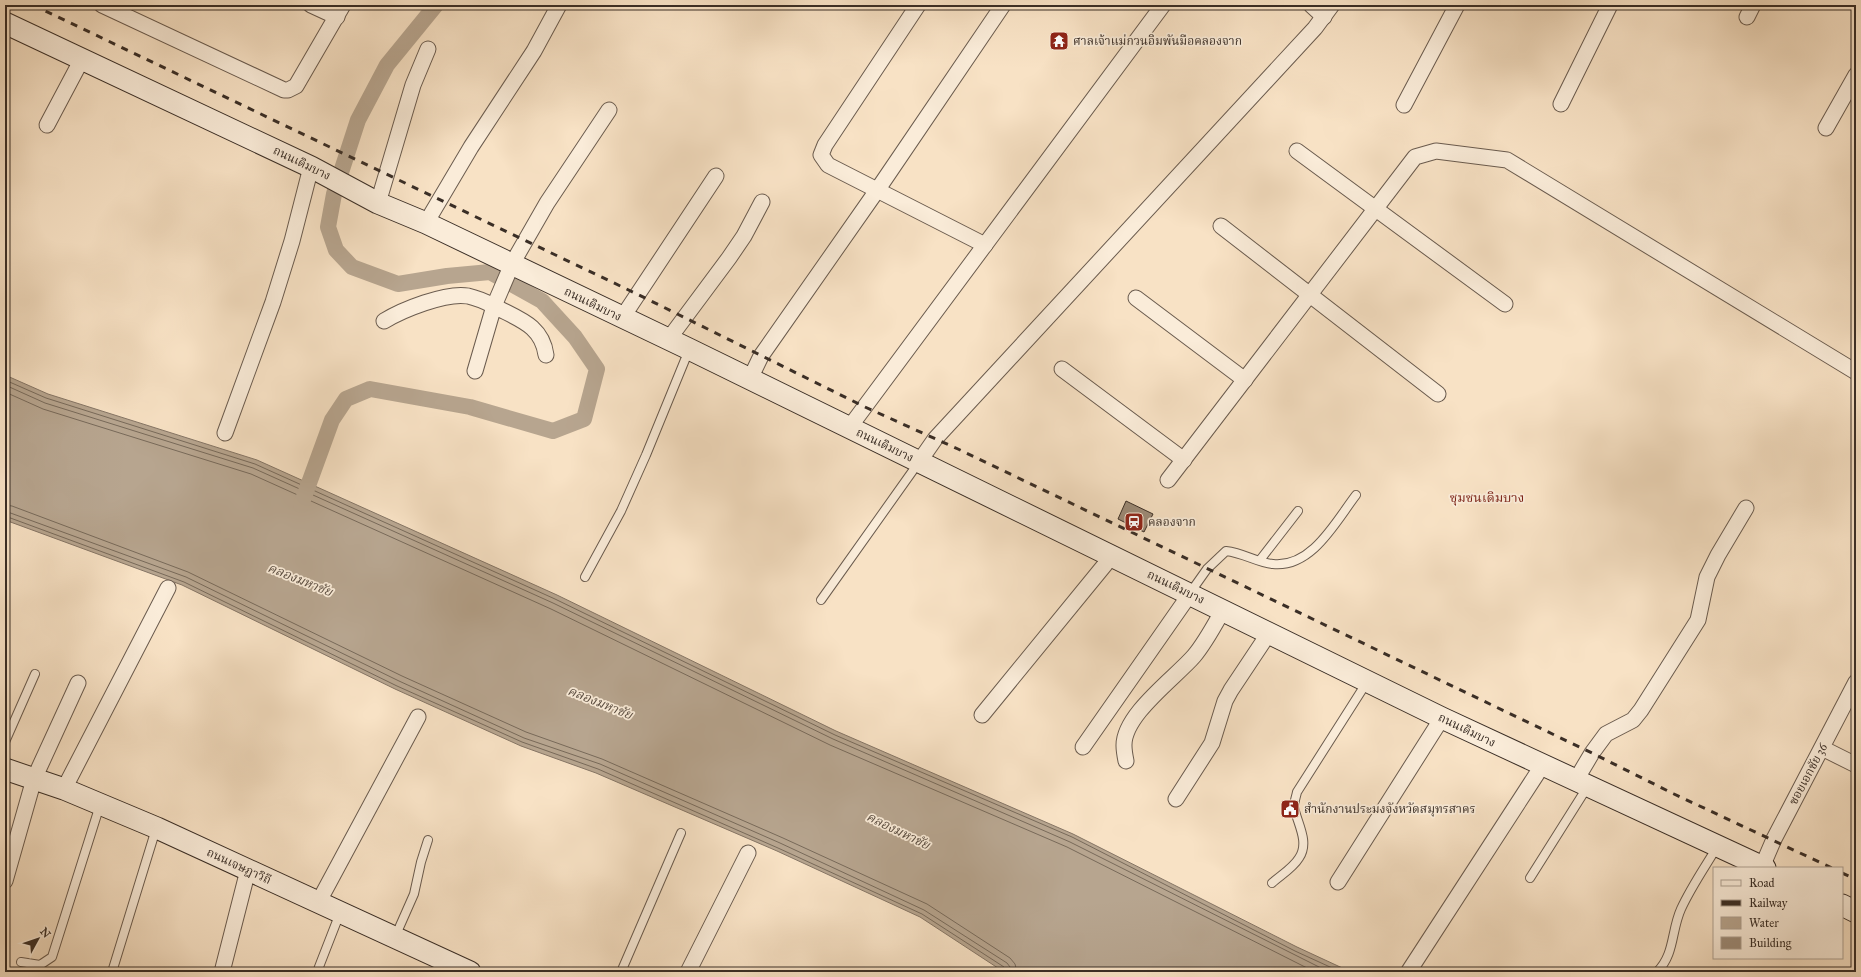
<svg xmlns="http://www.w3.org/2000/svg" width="1861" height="977" viewBox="0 0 1861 977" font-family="'IM FELL Great Primer','Noto Serif Thai',serif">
	<rect width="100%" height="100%" fill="#f8e2c5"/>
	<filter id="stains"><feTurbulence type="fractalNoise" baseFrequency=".005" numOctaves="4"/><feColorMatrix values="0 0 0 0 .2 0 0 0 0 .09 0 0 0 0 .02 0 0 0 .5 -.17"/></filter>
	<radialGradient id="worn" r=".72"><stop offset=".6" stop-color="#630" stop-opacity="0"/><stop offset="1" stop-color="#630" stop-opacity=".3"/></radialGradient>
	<path fill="#b7a58f" stroke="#857565" d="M5,375l43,19 209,66 300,135 279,136 237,103 224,113 54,25h-347l-84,-55 -143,-66 -181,-78 -75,-27 -126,-57 -213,-104 -177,-65z"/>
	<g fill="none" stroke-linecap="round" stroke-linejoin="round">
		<g stroke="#786a5a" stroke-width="1">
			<path d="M5,380l41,18 209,66 300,135 280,136 237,102 223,114 46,21"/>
			<path d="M5,385l40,18 208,65 300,135 280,136 237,103 259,130"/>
			<path d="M5,392l38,17 208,65 300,135 279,136 237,102 248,125"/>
			<path d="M5,505l7,1 176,66 214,104 124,56 76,27 181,79 144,66 83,54 5,6 2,8"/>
			<path d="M5,511l181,66 213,104 125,57 76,26 180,79 144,67 83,53 3,4 1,5"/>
			<path d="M5,516l179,66 213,104 125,56 76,27 180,79 144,66 82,53 2,5"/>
		</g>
		<path stroke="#b7a58f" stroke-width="16" d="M301,505l31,-85 14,-21 24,-10 100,18 83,24 31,-12 13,-50 -22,-32 -33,-36 -52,-29 -43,4 -49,8 -46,-17 -16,-17 -8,-23 6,-33 24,-74 29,-55 49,-60"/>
	</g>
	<path fill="#9d8c79" stroke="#3a2e26" d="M1126,501l27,13 -9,18 -26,-13z"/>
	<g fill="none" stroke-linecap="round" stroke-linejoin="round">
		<defs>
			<g id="lane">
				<path d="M1260,560l38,-49"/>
				<path d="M585,577l36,-66 25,-56 43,-105"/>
				<path d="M1190,593l17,-24 19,-18c18,2 32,12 47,13 39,4 63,-43 83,-69"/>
				<path d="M821,600l98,-138"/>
				<path d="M5,742l30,-68"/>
				<path d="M1530,878l58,-92"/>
				<path d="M1272,883c9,-8 21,-15 27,-25 11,-16 -2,-35 -5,-51 0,-5 2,-10 3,-15l70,-110"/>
				<path d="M395,937l19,-43 7,-32 7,-22"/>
				<path d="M21,962l19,3 12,-8 48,-152"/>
				<path d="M112,972l44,-143"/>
				<path d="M317,972l23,-59"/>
				<path d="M621,972l60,-139"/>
				<path d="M1657,972c18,-18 14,-41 24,-63 10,-22 24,-42 36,-62"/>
			</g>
			<g id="street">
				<path d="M102,5l182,85h4l8,-4 47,-81"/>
				<path d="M311,5l26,12"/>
				<path d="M918,5l-93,140 -4,10 7,10 157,80"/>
				<path d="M1311,5l13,12"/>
				<path d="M1747,17l6,-12"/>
				<path d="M1561,104l49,-99"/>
				<path d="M1404,105l53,-100"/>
				<path d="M47,125l35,-66"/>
				<path d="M1826,128l30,-53"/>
				<path d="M1297,151l208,153"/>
				<path d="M378,203l35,-118 15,-36"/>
				<path d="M426,223l45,-76 63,-96 25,-46"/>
				<path d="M1221,226l217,168"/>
				<path d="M1136,298l109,82"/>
				<path d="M622,318l94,-142"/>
				<path d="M384,321c18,-11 62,-29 84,-25 9,2 18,6 26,10l18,-42 35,-61 62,-93"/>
				<path d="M668,340l61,-82 15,-22 18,-34"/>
				<path d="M1062,369l122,91"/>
				<path d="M475,371l19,-65c24,13 48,19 52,49"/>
				<path d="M750,379l11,-23 117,-167 125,-184"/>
				<path d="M849,428l314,-423"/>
				<path d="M225,433l48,-131 19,-61 19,-74"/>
				<path d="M919,462l16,-23 380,-411 17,-23"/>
				<path d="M1168,480l247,-323 21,-6 71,9 349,212"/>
				<path d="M982,715l130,-159"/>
				<path d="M1083,747l107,-153"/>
				<path d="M1822,748l34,17"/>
				<path d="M1126,761c-1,-5 -2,-10 -2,-15 -1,-31 51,-68 70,-90 11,-13 20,-30 29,-46"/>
				<path d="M1576,780l16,-27 14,-19 27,-14 8,-10 57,-90 9,-43 11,-22 28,-47"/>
				<path d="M64,789l104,-201"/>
				<path d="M1176,799l36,-56 13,-42 6,-11 38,-57"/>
				<path d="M1762,867l12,-28 82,-157"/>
				<path d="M5,881l29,-102 44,-96"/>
				<path d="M1338,882l104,-164"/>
				<path d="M318,903l100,-186"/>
				<path d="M1409,971l133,-205"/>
				<path d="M222,972l26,-102"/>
				<path d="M688,972l60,-119"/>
			</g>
			<g id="secondary">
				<path d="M5,23l306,144 67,36 48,20 263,126 753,369 323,150"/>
				<path d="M5,769l59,20 93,39 313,144"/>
				<path d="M1842,905l14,7"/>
			</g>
		</defs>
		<use href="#lane" stroke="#6a5b4e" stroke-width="10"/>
		<use href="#street" stroke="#6a5b4e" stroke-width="17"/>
		<use href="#secondary" stroke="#3a2e26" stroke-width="23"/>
		<use href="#lane" stroke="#faecd9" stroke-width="8"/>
		<use href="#street" stroke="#faecd9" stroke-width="15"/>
		<use href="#secondary" stroke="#faecd9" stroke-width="21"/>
		<g stroke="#3a2e26" stroke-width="3" stroke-dasharray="7 7" stroke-linecap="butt">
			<path d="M33,5l604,289 228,113 93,42 634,304 82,41 158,74"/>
			<path d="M1842,873l14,6"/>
		</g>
	</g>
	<defs>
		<symbol id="temple-square" viewBox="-11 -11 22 22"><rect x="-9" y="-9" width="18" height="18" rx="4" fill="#8f2418" stroke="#faecd9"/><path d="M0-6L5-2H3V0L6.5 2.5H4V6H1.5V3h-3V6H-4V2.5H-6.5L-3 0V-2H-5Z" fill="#fff"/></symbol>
		<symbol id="station-square" viewBox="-11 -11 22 22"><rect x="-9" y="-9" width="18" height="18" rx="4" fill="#8f2418" stroke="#faecd9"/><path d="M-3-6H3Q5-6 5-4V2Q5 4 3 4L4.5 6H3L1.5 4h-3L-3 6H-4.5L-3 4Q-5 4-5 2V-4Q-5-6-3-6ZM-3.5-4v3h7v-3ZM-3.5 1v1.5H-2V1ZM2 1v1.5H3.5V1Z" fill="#fff"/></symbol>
		<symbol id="civic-square" viewBox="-11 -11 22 22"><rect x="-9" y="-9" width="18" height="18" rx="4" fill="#8f2418" stroke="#faecd9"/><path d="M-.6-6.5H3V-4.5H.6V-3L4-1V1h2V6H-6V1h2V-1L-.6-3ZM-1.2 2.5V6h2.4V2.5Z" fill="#fff"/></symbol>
	</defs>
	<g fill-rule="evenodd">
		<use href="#temple-square" x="1048" y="30" width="22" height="22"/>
		<use href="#station-square" x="1123" y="511" width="22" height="22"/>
		<use href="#civic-square" x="1279" y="798" width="22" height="22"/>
	</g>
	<g text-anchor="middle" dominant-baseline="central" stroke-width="3.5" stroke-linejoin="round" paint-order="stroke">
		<g font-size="12" fill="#3a2e26" stroke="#faecd9" text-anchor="start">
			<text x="1073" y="41">ศาลเจ้าแม่กวนอิมพันมือคลองจาก</text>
			<text x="1148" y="522">คลองจาก</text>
			<text x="1304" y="809">สำนักงานประมงจังหวัดสมุทรสาคร</text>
		</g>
		<g font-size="12" fill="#3a2e26" stroke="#faecd9">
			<text transform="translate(302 163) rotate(26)">ถนนเดิมบาง</text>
			<text transform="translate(593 304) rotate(26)">ถนนเดิมบาง</text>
			<text transform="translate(885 445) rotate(26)">ถนนเดิมบาง</text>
			<text transform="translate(1176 587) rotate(26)">ถนนเดิมบาง</text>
			<text transform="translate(1467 730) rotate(26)">ถนนเดิมบาง</text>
			<text transform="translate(1808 774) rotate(-62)">ซอยเอกชัย 36</text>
			<text transform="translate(239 866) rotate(25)">ถนนเจษฎาวิถี</text>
		</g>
		<g font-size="13" fill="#7a1f14" stroke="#faecd9">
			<text x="1487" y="498">ชุมชนเดิมบาง</text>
		</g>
		<g font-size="13" font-style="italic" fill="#594c40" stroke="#faecd9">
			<text transform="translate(300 580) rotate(22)">คลองมหาชัย</text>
			<text transform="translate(600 703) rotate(22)">คลองมหาชัย</text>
			<text transform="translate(898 831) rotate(26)">คลองมหาชัย</text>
		</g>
	</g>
	<rect width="1861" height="977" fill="none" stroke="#f8e2c5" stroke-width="20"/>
	<rect x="6" y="6" width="1849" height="965" fill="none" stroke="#3a2e26" stroke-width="2"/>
	<rect x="10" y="10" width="1841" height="957" fill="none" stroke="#3a2e26"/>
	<rect x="1713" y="867" width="130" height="92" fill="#faecd9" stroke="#ada091"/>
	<rect x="1721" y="880" width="20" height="6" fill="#faecd9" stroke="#ada091"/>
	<text x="1749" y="887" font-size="12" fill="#3a2e26">Road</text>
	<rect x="1721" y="900" width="20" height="6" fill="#3a2e26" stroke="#ada091"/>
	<text x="1749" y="907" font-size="12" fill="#3a2e26">Railway</text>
	<rect x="1721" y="917" width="20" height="12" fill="#b7a58f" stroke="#ada091"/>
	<text x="1749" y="927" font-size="12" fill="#3a2e26">Water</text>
	<rect x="1721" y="937" width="20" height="12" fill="#9d8c79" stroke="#ada091"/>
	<text x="1749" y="947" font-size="12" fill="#3a2e26">Building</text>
	<g transform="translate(38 939) rotate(50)" stroke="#faecd9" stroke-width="3" paint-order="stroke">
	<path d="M0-3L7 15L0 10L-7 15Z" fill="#3a2e26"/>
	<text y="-6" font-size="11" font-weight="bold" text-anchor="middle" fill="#3a2e26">N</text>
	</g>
	<rect width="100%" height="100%" filter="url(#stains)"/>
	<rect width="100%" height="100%" fill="url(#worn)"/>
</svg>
